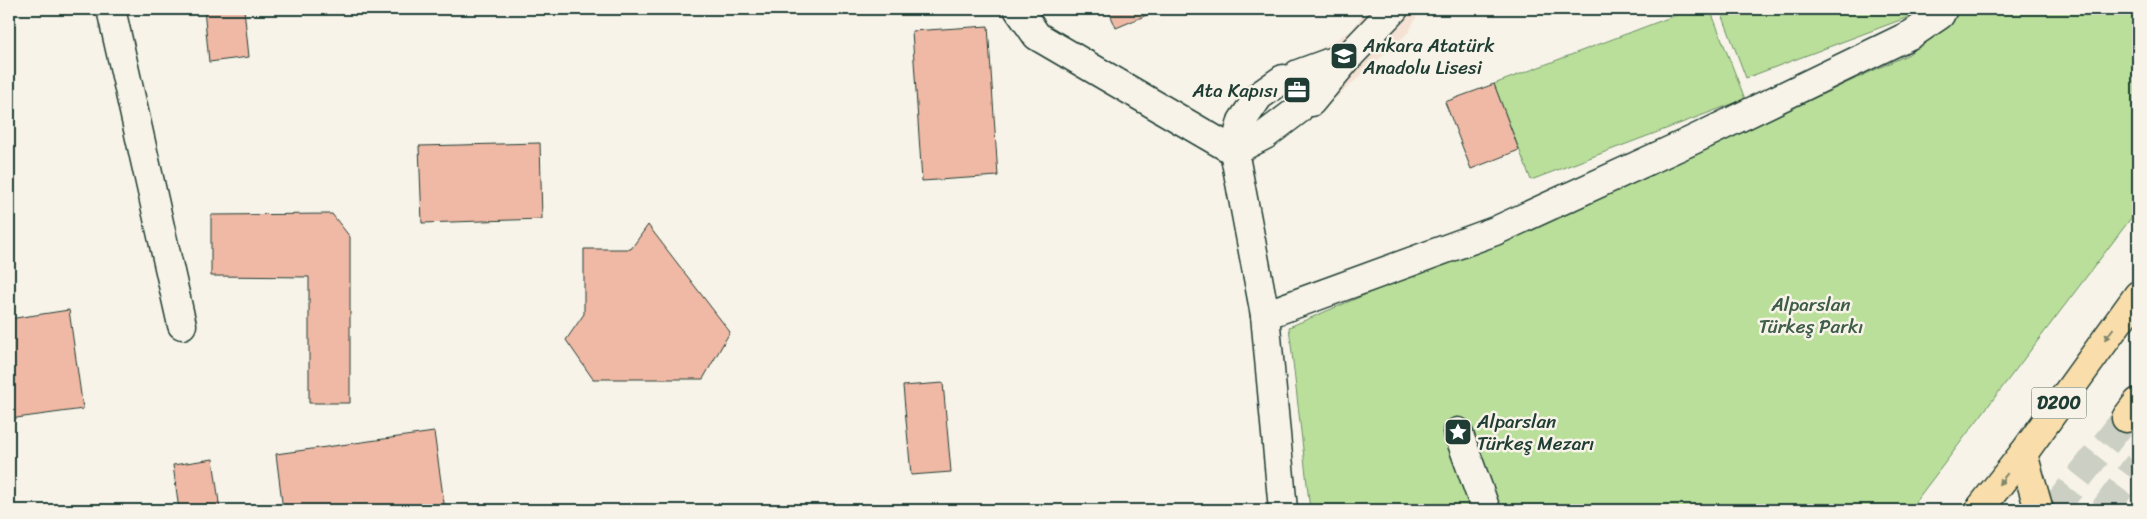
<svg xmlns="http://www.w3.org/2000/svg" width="2147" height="519" viewBox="0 0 2147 519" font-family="Sriracha,sans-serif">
	<rect width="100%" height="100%" fill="#f7f3e8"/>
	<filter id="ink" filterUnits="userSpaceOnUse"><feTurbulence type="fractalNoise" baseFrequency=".02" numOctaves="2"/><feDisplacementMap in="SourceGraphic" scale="10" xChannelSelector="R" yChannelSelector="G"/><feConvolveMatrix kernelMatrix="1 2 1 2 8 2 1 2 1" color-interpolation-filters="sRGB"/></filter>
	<g filter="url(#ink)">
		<path fill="#f5e2d4" d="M1367,9h53l-11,23 -72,65 -31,15 -22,-46 33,-15 35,-21z"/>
		<g fill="#badf9a" stroke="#6c8e67">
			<path d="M1692,9h18l35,90 -214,81 -37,-96z"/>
			<path d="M1720,9h189l2,7 -165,62z"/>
			<path d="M1961,9h177v200l-229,301h-599l-21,-183 366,-155 254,-118z"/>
		</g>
		<g fill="#f0b9a5" stroke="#1f3d34">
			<path d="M204,9h40l5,48 -40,5z"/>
			<path d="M362,9h63l-63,6z"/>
			<path d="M1108,9h53l-45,19z"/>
			<path d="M988,26l10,150 -76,5 -10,-150z"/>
			<path d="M1494,84l25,66 -48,19 -26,-67z"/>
			<path d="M540,143l2,76 -120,4 -3,-77z"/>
			<path d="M332,214l18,23v166h-41v-126l-98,-1v-61z"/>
			<path d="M648,225l82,107 -27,47h-110l-27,-39 18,-26v-65h47z"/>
			<path d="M69,310l14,99 -74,10v-100z"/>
			<path d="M943,383l8,89 -40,3 -8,-89z"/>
			<path d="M434,432l11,78h-162l-7,-56z"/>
			<path d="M213,459l7,51h-41l-6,-45z"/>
		</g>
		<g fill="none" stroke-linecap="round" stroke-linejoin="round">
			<g stroke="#cccfc4" stroke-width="28" stroke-dasharray="28 14" stroke-linecap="butt">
				<path d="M2053,510l73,-92"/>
				<path d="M2104,510l34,-46"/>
			</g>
			<defs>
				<g id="street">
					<path d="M111,9l71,316"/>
					<path d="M1018,9l19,27 197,115"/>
					<path d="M1298,74l52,-19"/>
					<path d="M1311,102l39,-47 44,-46"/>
					<path d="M1234,151l31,-16 33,-25"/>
					<path d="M1265,315l230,-84 198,-91 219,-106 28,-19 3,-6"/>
					<path d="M1458,432l28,78"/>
					<path d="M1283,510l-18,-195 -31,-164 8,-30 17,-25 24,-17"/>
				</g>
				<g id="highway">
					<path d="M2126,418l12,-16"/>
					<path d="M2023,454l16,56"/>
					<path d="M1979,510l44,-56 115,-159"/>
				</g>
			</defs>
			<use href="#street" stroke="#1f3d34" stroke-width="31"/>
			<use href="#highway" stroke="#1f3d34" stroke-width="31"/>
			<use href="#street" stroke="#f7f3e8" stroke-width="28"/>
			<use href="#highway" stroke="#f9deab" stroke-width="28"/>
		</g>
		<defs><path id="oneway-solid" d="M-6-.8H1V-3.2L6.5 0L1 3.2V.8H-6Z" transform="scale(1.25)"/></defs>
		<g fill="#81856a">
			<use href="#oneway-solid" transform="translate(2109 334) rotate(127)"/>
			<use href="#oneway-solid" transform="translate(2003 479) rotate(128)"/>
		</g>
	</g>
	<defs>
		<symbol id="school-square" viewBox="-11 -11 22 22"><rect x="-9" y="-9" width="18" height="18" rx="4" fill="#1f3d34" stroke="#f7f3e8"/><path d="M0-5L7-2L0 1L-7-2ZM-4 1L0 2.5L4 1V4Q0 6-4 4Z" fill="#fff"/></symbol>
		<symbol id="office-square" viewBox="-11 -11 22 22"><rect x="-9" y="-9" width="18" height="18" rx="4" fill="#1f3d34" stroke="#f7f3e8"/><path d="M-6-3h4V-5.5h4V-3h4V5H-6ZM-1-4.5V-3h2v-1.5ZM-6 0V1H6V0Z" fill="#fff"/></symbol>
		<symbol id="sight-square" viewBox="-11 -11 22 22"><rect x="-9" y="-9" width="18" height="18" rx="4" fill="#1f3d34" stroke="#f7f3e8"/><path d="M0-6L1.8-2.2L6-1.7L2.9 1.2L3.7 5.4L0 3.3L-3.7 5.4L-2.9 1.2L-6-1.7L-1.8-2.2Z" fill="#fff"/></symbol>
	</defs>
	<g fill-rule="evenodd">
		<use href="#school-square" x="1328" y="40" width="32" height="32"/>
		<use href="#office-square" x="1281" y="74" width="32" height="32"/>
		<use href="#sight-square" x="1442" y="416" width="32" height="32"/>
	</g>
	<g text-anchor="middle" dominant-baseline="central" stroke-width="5" stroke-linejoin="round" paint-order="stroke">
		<rect fill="#f7f3e8" stroke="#60746a" stroke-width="1" x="2031.5" y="387.5" width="55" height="31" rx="4"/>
		<g font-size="18" font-weight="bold" fill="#1f3d34">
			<text x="2059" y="403">D200</text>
		</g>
		<g font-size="19" fill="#1f3d34" stroke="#f7f3e8" text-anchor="start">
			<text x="1363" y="45">Ankara Atatürk<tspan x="1363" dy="22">Anadolu Lisesi</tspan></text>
			<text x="1278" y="90" text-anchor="end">Ata Kapısı</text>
			<text x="1477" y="421">Alparslan<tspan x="1477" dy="22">Türkeş Mezarı</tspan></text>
		</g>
		<g font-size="19" fill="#3e5d48" stroke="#f7f3e8">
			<text x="1811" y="304">Alparslan<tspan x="1811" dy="22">Türkeş Parkı</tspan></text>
		</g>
	</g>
	<rect width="2147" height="519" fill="none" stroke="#f7f3e8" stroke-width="30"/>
	<rect x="15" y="15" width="2117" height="489" fill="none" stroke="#1f3d34" stroke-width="2" filter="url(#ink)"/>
</svg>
